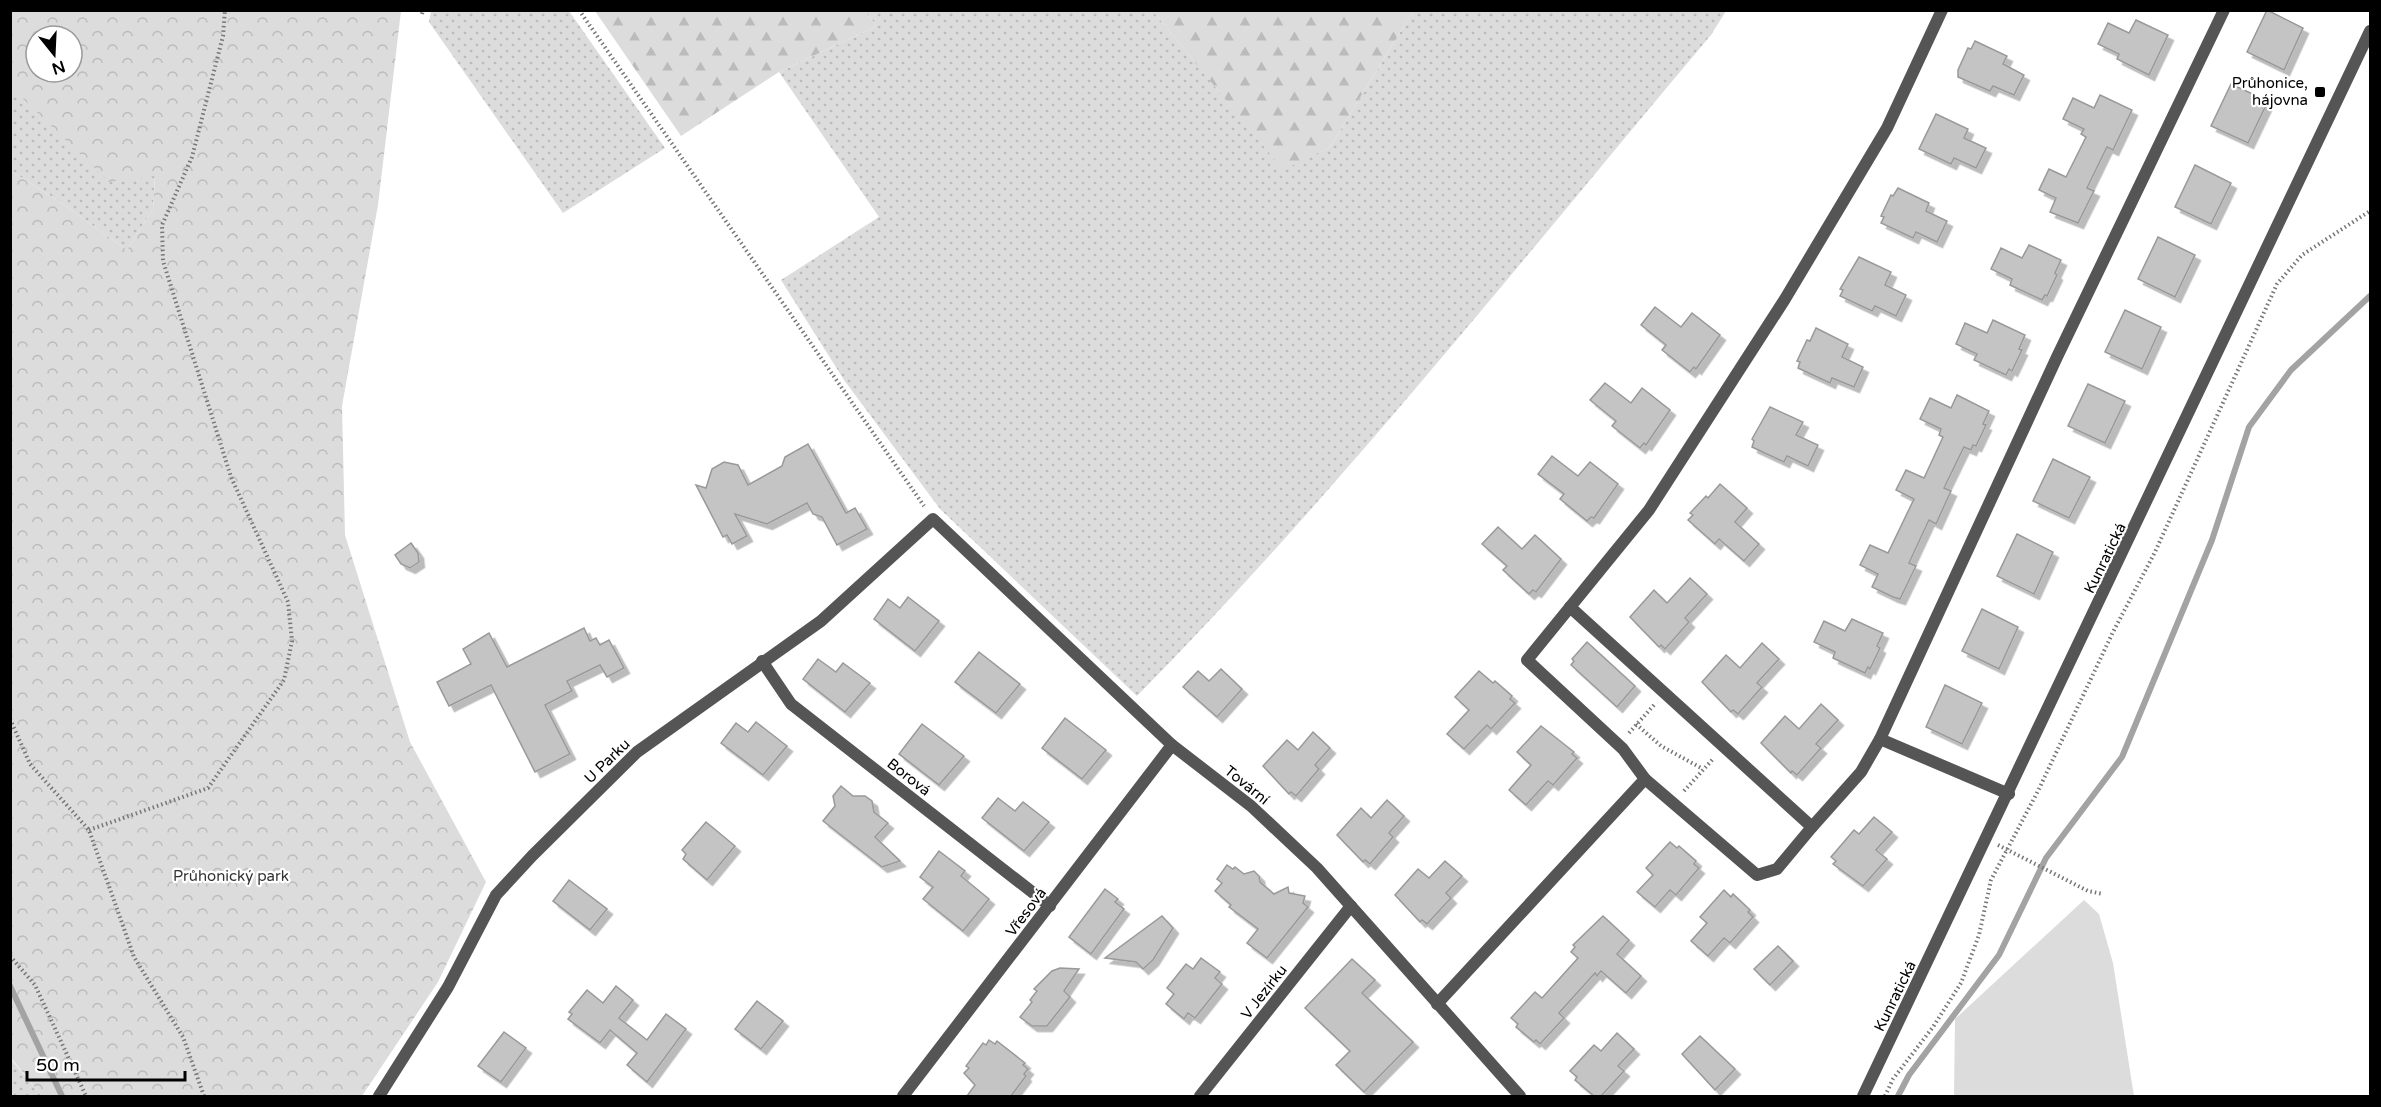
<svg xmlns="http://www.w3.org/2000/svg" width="2381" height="1107" viewBox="0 0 2381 1107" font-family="'Varela Round',sans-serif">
	<defs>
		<pattern id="grass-dots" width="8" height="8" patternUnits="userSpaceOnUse" patternTransform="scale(1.5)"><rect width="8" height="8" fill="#dcdcdc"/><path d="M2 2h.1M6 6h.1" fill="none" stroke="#bbb" stroke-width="1.8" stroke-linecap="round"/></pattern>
		<pattern id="forest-firs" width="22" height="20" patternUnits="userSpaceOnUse" patternTransform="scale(1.5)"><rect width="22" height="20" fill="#dcdcdc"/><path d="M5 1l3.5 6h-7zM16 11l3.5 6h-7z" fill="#bbb"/></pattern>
		<pattern id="park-crowns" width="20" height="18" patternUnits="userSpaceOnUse" patternTransform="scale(1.5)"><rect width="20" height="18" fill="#dcdcdc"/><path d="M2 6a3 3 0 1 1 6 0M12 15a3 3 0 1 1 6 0" fill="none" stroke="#bbb"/></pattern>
		<filter id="shadow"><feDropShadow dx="5.5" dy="5.5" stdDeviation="0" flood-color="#0004"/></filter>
	</defs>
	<rect width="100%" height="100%" fill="#fff"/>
	<g fill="url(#grass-dots)">
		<path d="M431,11h138l96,137 -102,65 -134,-191z"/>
		<path d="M864,11h289l130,158 47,-22 83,-136h313l-15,24c-188,223 -369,453 -574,661l-197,-187 -96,-129 -63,-100 98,-63 -100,-145 98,-46z"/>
		<path d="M10,87l145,89 -2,33 -26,41 -67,-48 -49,-31z"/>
		<path d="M10,1058l32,38h-31z"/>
	</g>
	<g fill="url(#forest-firs)">
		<path d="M595,11h269l13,15 -98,46 -98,64z"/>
		<path d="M1153,11h260l-83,136 -47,23z"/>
	</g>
	<path fill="url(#park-crowns)" fill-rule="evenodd" d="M11,10l390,1 -23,194 -36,201 3,129 65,207 76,140 -48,100 -76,114h-320l-31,-38v-887l49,31 67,48 26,-41 2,-33 -46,6 -98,-95zM36,36h36v36h-36z"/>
	<path fill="#dcdcdc" d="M2084,900l15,14 14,49 21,133h-180l1,-77z"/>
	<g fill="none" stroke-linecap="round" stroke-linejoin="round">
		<g stroke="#a3a3a3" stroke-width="6">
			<path d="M10,986l52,110"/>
			<path d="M1898,1096l11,-21 90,-120 47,-97 76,-101 90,-217 37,-113 42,-57 79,-74"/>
		</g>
	</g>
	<g fill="#c4c4c4" stroke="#999" stroke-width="1.5" filter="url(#shadow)">
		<path d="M2267,10l36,18 -19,42 -37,-18z"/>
		<path d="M2136,20l32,15 -19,40 -32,-16 2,-5 -21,-10 10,-21 21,10z"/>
		<path d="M1975,41l32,15 -4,8 21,11 -10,20 -21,-9 -3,5 -32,-14v-7l10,-22 3,1z"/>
		<path d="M2231,84l37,17 -20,42 -37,-17z"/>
		<path d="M2100,95l32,15 -19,40 -6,-3 -20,41 7,3 -16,32 -28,-11 6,-14 -17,-8 10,-21 17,8 20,-40 -5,-3 3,-5 -21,-10 10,-21 21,10z"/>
		<path d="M1936,114l32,15 -4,9 22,10 -10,20 -22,-10 -3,6 -32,-15z"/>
		<path d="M2195,165l36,18 -20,41 -36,-17z"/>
		<path d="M1898,188l31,15 -3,8 21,10 -10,21 -21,-10 -3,6 -32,-15 3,-6 -3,-1 10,-21 2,1z"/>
		<path d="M2158,237l37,18 -20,42 -37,-18z"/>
		<path d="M2029,245l32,15 -6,13 2,2 -10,21 -2,-1 -3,5 -32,-15 2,-6 -21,-10 10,-21 21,10z"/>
		<path d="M1859,257l32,15 -6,13 21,10 -10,21 -21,-10 -3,5 -32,-15 3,-6 -3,-1z"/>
		<path d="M1655,307l26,20 11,-14 28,22 -24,34 -2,-2 -4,5 -28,-22 4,-5 -25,-20z"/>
		<path d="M2125,310l36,17 -19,42 -37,-17z"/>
		<path d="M1993,320l32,15 -6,14 3,1 -10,21 -3,-2 -3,6 -32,-15 3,-6 -21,-10 9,-21 22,10z"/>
		<path d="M1816,328l32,16 -6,13 21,10 -9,20 -22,-9 -2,5 -32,-15 2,-6 -3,-1 10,-21 3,1z"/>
		<path d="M1605,383l26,20 11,-15 28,22 -24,35 -2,-2 -4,5 -28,-22 4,-5 -26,-21z"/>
		<path d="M2088,384l37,17 -20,42 -37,-17z"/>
		<path d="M1957,395l32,16 -6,13 3,1 -10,21 -3,-1 -2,5 -7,-3 -20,41 7,3 -15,33 -7,-4 -20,43 7,3 -16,33 -7,-2 -21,-10 6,-13 -18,-9 10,-20 18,8 26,-54 -18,-9 10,-20 18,8 19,-41 -4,-2 2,-6 -21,-10 10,-21 21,10z"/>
		<path d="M1770,407l33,15 -7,13 22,10 -10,21 -21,-10 -3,6 -32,-15 2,-6 -2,-2z"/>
		<path d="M808,444l38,69 9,-5 12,21 -30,16 -15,-28 -9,-3 -6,-11 -40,21 -32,-10 12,22 -15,8 -5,-9 -4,2 -27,-52 10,3 6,-19 12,-7 14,3 10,20 34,-19 3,-9z"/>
		<path d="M1552,456l26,20 12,-14 28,22 -24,34 -3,-1 -4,4 -27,-22 4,-5 -26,-20z"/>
		<path d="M2053,459l37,18 -21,41 -36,-17z"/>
		<path d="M1720,484l27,24 -12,14 24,22 -15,17 -25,-22 -4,5 -27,-24 5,-5 -3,-2 16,-17 2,2z"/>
		<path d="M1498,527l24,22 13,-14 26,24 -25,33 -3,-2 -4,4 -26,-24 4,-4 -25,-22z"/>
		<path d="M2017,534l36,18 -19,42 -37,-18z"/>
		<path d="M411,543l7,10 1,9 -9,6 -9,-4 -6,-9z"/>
		<path d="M1690,578l17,16 -22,24 4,4 -24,27 -4,-4 -2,2 -29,-30 24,-27 13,13z"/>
		<path d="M908,597l31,24 -24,30 -41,-32 14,-20 12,9z"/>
		<path d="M1982,609l36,18 -19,42 -37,-18z"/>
		<path d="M1852,619l31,14 -6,13 3,2 -10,21 -2,-2 -3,6 -32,-15 2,-6 -21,-10 10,-21 21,10z"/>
		<path d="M584,628l6,13 6,-3 4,7 9,-5 15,28 -17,9 -7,-12 -33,16 5,10 -27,14 25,49 -35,18 -44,-87 -42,21 -12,-24 34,-18 -8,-15 26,-16 18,34z"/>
		<path d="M1587,642l48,44 -18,21 -46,-42 3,-4 -2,-2z"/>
		<path d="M1762,643l17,16 -22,24 5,4 -24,27 -5,-4 -2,2 -29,-30 24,-27 14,13z"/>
		<path d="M979,652l41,32 -24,29 -41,-31z"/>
		<path d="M818,659l18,13 7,-9 27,20 -25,29 -42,-33z"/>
		<path d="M1221,669l21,20 -25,28 -34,-30 15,-16 11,10z"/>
		<path d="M1479,671l14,12 2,-2 17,15 -2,3 5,4 -24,26 -4,-4 -23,24 -17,-15 22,-24 -14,-13z"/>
		<path d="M1945,685l37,18 -20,41 -36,-17z"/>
		<path d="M1821,704l17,16 -22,24 5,4 -24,27 -5,-4 -1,2 -30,-30 24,-27 14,13z"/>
		<path d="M1065,718l41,32 -24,29 -40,-31z"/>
		<path d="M756,722l31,24 -24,29 -42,-32 15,-20 12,9z"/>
		<path d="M922,724l42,32 -25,29 -40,-31z"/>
		<path d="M1541,726l33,26 -2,2 5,4 -24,27 -5,-4 -22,24 -17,-15 22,-25 -14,-13z"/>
		<path d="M1313,732l17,16 -15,17 4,4 -23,27 -5,-4 -2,2 -26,-28 24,-26 11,10z"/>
		<path d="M841,786l12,10h12l7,5 2,11 14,11 -13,14 25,24 -18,6 -59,-46 12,-15 -2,-10z"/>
		<path d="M998,798l17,13 8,-9 26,20 -25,29 -42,-33z"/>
		<path d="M1387,800l17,16 -15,17 4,4 -23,27 -5,-4 -2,2 -26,-27 24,-27 10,10z"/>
		<path d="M1874,817l18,15 -16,18 11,9 -24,27 -30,-22 3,-3 -5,-4 23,-27 5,4z"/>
		<path d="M706,822l29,24 -28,34 -24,-21 3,-5 -4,-4z"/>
		<path d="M1670,842l7,6 2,-2 17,15 -2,3 5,4 -23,27 -6,-5 -15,17 -18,-15 16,-17 -7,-7z"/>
		<path d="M939,851l26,20 -4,5 28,23 -26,32 -40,-32 10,-12 -13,-10z"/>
		<path d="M1445,861l17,15 -16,17 5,5 -24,26 -5,-4 -2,2 -25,-27 23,-26 11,9z"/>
		<path d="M1227,865l6,4 2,-2 9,7 10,-3 5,5 1,6 14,12 14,-7 1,6 16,3 -2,7 5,4 -41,51 -20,-15 11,-14 -29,-22 2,-2 -16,-14 7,-8 -5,-4z"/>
		<path d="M569,880l38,29 -17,21 -37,-29z"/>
		<path d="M1105,889l13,10 -3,3 9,7 -33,45 -22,-17z"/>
		<path d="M1724,890l7,7 2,-3 17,16 -2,2 5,5 -23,26 -6,-5 -16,18 -17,-15 16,-18 -7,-6z"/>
		<path d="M1162,916l11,12 -20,32 -10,9 -7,-7 -31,-4z"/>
		<path d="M1603,916l26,24 -12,14 24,22 -15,17 -25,-22 -4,5 -2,-3 -36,40 5,5 -24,26 -4,-4 -2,2 -18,-15 2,-3 -7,-6 24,-26 7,6 36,-40 -7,-6 4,-5 -2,-2z"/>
		<path d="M1778,946l15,15 -23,24 -16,-16z"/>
		<path d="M1201,958l19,14 -5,6 7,6 -27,34 -7,-5 -4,6 -18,-15 8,-10 -7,-6 19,-24 7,5z"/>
		<path d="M1352,959l23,21 -13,13 51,49 -49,50 -28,-27 14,-14 -45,-43z"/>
		<path d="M1060,968l19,1 -15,22 6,6 -23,29h-15l-12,-9 12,-15 -2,-2 7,-9 -3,-2 18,-18z"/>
		<path d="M616,986l17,14 -14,18 28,22 19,-26 20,15 -39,53 -20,-17 10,-12 -27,-23 -10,13 -32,-24 4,-5 -3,-2 18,-22 16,13z"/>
		<path d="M757,1001l26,20 -22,28 -26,-20z"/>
		<path d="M504,1032l22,16 -25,34 -23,-16z"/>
		<path d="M1617,1033l17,16 -16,17 6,5 -23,25h-7l-19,-16 2,-3 -7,-6 24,-26 7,6z"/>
		<path d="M1700,1036l35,33 -20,21 -33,-36z"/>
		<path d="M989,1040l6,4 2,-3 28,22 -2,2 5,4 -4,5 2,2 -15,20h-44l8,-11 -11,-12 5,-5 -3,-2 17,-23 3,2z"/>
	</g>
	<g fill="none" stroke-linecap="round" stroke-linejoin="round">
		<g stroke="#777" stroke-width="4" stroke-dasharray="1.5 3" stroke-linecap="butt">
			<path d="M579,10l345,496"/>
			<path d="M422,14l1,-4"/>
			<path d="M10,719l20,45 59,66 45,127 49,80 21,59"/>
			<path d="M1636,724l25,22 42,23"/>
			<path d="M1629,733l25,-28"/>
			<path d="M1684,791l29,-32"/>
			<path d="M89,830l119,-42 76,-108 8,-39 -4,-39 -57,-125 -68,-216 -1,-36 30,-68 31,-121 2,-26"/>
			<path d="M1998,845l90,46 15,3"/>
			<path d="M10,956l25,29 51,111"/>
			<path d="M1885,1096l8,-17 40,-52 28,-44 18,-48 12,-55 47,-89 75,-159 42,-80 122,-268 25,-29 68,-44"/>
		</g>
		<path stroke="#555" stroke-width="12" d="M1570,607l242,220 -35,42 -20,6 -112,-96"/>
		<g stroke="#555" stroke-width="12">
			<path d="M762,661l29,43 259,202"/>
			<path d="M1880,739l129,55"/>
			<path d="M1812,827l49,-55 19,-33 177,-382 167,-347"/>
			<path d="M1437,1004l208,-225 -22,-30 -96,-89 122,-150 136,-211 102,-171 55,-118"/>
			<path d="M379,1096l69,-109 48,-92 36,-39 105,-104 184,-131 112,-102 239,226 79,61 66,62 203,228"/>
			<path d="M903,1096l269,-351"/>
			<path d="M1200,1096l151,-190"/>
		</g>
		<path stroke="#555" stroke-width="12" d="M1863,1096l507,-1065"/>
	</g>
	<rect fill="#000" stroke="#fff" stroke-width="2" x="2314" y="86" width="12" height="12" rx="3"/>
	<g text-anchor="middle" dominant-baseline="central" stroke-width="4.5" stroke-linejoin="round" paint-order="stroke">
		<g font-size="15" fill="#000" stroke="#fff" text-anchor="end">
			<text x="2308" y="83">Průhonice,<tspan x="2308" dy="17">hájovna</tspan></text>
		</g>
		<g font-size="15" fill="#000" stroke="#fff">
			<text transform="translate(2105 558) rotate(-64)">Kunratická</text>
			<text transform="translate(607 761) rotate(-44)">U Parku</text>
			<text transform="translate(909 777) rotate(38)">Borová</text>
			<text transform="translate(1247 785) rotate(39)">Tovární</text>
			<text transform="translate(1026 912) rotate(-53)">Vřesová</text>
			<text transform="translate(1264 992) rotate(-52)">V Jezírku</text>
			<text transform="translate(1895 996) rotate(-64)">Kunratická</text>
		</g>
		<g font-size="15" fill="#333" stroke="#fff">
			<text x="231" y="876">Průhonický park</text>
		</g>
	</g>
	<rect width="2381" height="1107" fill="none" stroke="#000000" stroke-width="24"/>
	<g transform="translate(54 54) rotate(162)"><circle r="28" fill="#ffffff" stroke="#999999" stroke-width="1.5"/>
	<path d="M0-4.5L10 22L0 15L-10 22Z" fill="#000000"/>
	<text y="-9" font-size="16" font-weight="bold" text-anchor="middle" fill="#000000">N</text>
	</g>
	<path d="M27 1071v9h158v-9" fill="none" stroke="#000000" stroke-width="3"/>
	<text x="36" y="1071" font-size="18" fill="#000000" stroke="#ffffff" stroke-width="4.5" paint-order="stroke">50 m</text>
</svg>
